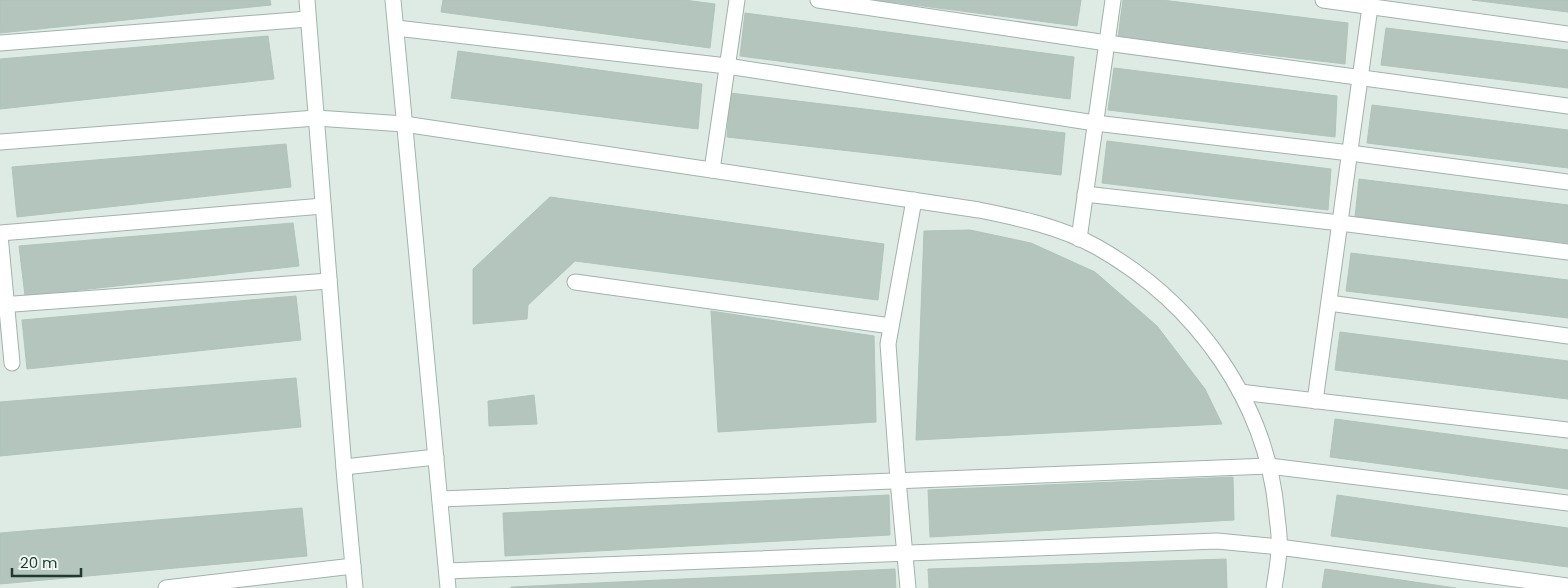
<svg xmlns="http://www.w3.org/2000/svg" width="1568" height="588" viewBox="0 0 1568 588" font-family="Poppins,sans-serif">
	<rect width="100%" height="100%" fill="#deebe4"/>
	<g fill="#b3c5bd" stroke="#b0c4bb">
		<path d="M0,0h270l1,5 -271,28z"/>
		<path d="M443,0h241l31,4 -5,44 -269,-36z"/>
		<path d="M876,0h205l-4,26z"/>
		<path d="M1123,0h39l186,23 -3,41 -227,-27z"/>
		<path d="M1472,0h96v12z"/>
		<path d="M745,13l329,44 -4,42 -330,-43z"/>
		<path d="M1386,28l182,22v38l-187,-23z"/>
		<path d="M268,36l6,43 -274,30v-50z"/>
		<path d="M458,51l244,33 -4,45 -247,-31z"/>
		<path d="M1114,68l223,28 -2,41 -227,-27z"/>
		<path d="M730,93l335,40 -4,42 -334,-38z"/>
		<path d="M1372,105l196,25v38l-201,-25z"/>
		<path d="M1107,141l224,28 -3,41 -226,-27z"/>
		<path d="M286,144l5,43 -274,30 -5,-50z"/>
		<path d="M1359,179l209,26v38l-213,-26z"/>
		<path d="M550,197l334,47 -6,56 -303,-39 -47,44 -1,14 -54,5v-55z"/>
		<path d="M293,223l6,43 -274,30 -6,-50z"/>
		<path d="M970,230l61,13 64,29 62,54 48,63 17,35 -306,16 8,-209z"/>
		<path d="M1351,253l217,27v38l-222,-27z"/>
		<path d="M296,296l5,44 -274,29 -5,-49z"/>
		<path d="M711,311l163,25 2,86 -158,10z"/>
		<path d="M1340,332l228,29v38l-233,-29z"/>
		<path d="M296,378l5,49 -301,29v-54z"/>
		<path d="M534,395l3,29 -48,2 -1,-25z"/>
		<path d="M1335,419l233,31v39l-238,-32z"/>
		<path d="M1233,477l1,43 -304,17 -2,-47z"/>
		<path d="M889,495l1,40 -385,21 -2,-43z"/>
		<path d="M1337,495l231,33v39l-237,-31z"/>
		<path d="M302,508l5,48 -307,28v-51z"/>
		<path d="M1226,559l1,29h-298l-1,-19z"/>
		<path d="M895,569l1,19h-385v-1z"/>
		<path d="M1325,569l131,19h-134z"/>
	</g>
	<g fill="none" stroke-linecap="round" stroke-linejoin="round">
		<defs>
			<g id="street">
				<path d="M818,0l289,43 461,63"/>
				<path d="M1323,0l245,34"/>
				<path d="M396,28l331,38 368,57 255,30 218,29"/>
				<path d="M0,43l308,-24"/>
				<path d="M0,142l316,-24 88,6 575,86c40,8 82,17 118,37 99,56 171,155 180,270 1,9 3,20 2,30 0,13 -3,28 -5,41"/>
				<path d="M712,170l25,-170"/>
				<path d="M1085,194l255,29 228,29"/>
				<path d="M0,233l323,-27"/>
				<path d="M0,235l12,128"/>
				<path d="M1079,239l34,-239"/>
				<path d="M575,282l316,44"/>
				<path d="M1329,303l239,33"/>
				<path d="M0,305l329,-24"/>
				<path d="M1240,392l328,38"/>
				<path d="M1315,401l55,-394"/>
				<path d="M344,467l92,-10"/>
				<path d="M440,499l829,-33 299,37"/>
				<path d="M447,571l770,-30 62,6 289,39"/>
				<path d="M166,588l187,-22"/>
				<path d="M908,588l-10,-108 -10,-136 26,-144"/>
			</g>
			<g id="secondary">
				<path d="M307,0l38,481 10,107"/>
				<path d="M393,0l55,588"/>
			</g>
		</defs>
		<use href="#street" stroke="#a1b3ab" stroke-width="17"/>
		<use href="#secondary" stroke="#9cb7ac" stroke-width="17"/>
		<use href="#street" stroke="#fff" stroke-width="15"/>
		<use href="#secondary" stroke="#fff" stroke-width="15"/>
	</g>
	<path d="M12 568v8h69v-8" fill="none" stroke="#1e3b32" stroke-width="2.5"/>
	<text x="20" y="568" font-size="15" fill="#1e3b32" stroke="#eef7f2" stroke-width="4" paint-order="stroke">20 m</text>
</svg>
